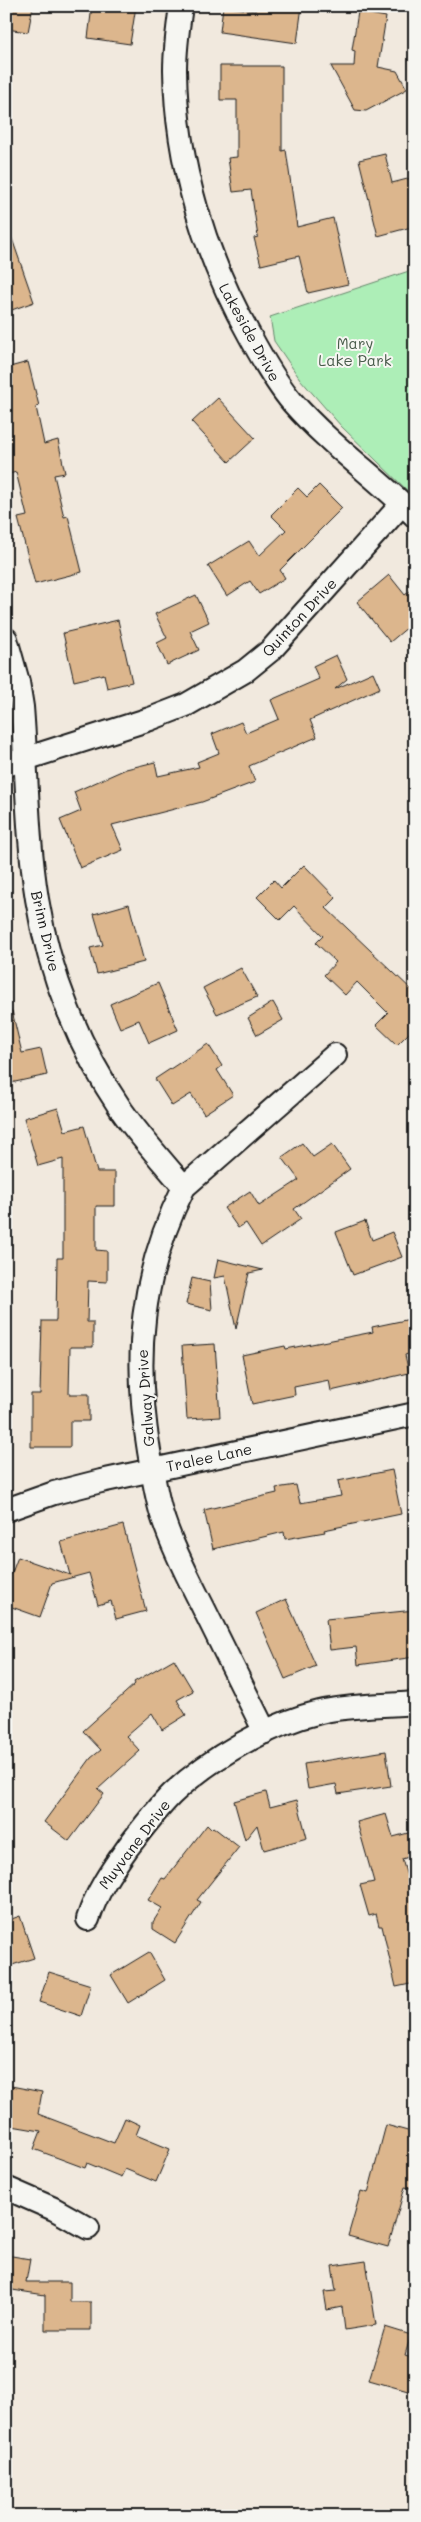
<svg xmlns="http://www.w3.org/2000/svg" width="421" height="2522" viewBox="0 0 421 2522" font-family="Mali,sans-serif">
	<rect width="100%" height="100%" fill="#f1e9de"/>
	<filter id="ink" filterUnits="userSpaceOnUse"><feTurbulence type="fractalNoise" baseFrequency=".02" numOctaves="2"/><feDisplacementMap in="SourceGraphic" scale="10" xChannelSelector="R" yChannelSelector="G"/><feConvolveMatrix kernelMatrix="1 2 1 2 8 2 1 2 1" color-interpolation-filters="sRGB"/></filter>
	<g filter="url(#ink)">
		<path fill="#adeeb7" stroke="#64856a" d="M415,269v229l-74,-72 -41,-47 -26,-38 -4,-24z"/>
		<g fill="#dcb68d" stroke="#1c1c1c">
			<path d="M6,6h27l-5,26 -22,-3z"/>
			<path d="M92,6h44l-6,38 -42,-6z"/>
			<path d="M223,6l32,5 1,-5h46l-5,37 -77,-11z"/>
			<path d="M358,12l28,5 -8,50 19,4 10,18 -41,22 -11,-1 -24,-44h23l1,-15 -3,-1z"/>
			<path d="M220,66h62v85l4,-1 11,77 36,-9 15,66 -40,9 -9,-37 -38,9 -7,-27 4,-1 -7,-47 -18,2 -5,-34 9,-1v-57h-17z"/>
			<path d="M385,154l7,29 23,-6v49l-37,10 -19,-76z"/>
			<path d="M6,230h3l25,72 -28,10z"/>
			<path d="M28,362l11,44 -3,1 8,37 14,-4 7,33 -11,2 10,42 4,-1 14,56 -47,12 -17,-66 9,-2 -11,-44 -10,3v-107z"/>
			<path d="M218,398l37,40 -26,24 -37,-40z"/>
			<path d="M319,485l23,23 -62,62 5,8 -26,16 -9,-13 -23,15 -19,-30 41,-25 10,15 27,-26 -15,-15 27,-27 9,9z"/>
			<path d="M389,575l16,20 10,-8v34l-25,21 -33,-40z"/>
			<path d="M196,595l13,27 -19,9 9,19 -32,15 -10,-22 10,-5 -12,-24z"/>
			<path d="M118,620l14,62 -25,6 -3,-14 -30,7 -11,-48z"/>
			<path d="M336,655l11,24 -12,10 38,-17 7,16 -70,32 7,17 -68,29 6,16 -53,20 -90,23 11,25 -43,18 -20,-48 21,-9 -7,-19 52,-23 29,-7 3,14 41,-9 -2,-5 22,-9 -7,-19 29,-12 5,11 33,-14 -8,-19 48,-21 -6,-13z"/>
			<path d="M304,865l32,33 -10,10 89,85v34l-18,18 -21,-20 12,-12 -31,-31 -12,13 -21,-20 12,-13 -20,-19 7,-7 -29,-30 -14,14 -23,-23 17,-17 7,8z"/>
			<path d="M129,904l15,58 -47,12 -7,-26 13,-3 -9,-31z"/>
			<path d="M241,968l16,29 -40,17 -14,-26z"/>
			<path d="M158,983l20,47 -29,13 -10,-23 -19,8 -10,-24z"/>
			<path d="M273,1002l10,18 -26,15 -9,-17z"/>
			<path d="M12,1011l10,42 19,-4 6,26 -41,9v-72z"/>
			<path d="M208,1044l14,22 -5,4 16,25 -29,19 -13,-20 -19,12 -17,-27z"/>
			<path d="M58,1108l7,23 19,-5 13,46h18v34h-19v44l11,1v31l-19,-1 -1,41h6v25h-23l-1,47h20v27h-19v26h-39v-53h9l2,-73h14l1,-63h6v-99l-25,7 -14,-48z"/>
			<path d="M302,1143l11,14 19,-13 18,25 -56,40 7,10 -40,27 -15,-23 -8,5 -14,-20 26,-17 9,15 40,-26 -17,-23z"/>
			<path d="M365,1221l7,19 20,-8 10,25 -49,18 -17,-43z"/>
			<path d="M218,1259l45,11 -14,3 -13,56 -11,-53 -11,2z"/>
			<path d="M192,1278l18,4 2,28 -26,-6z"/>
			<path d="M415,1318v34l-10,3 4,18 -78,18 -2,-11 -35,7 1,8 -43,9 -10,-49 43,-9 1,3 87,-17 -1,-5z"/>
			<path d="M215,1344l5,73 -33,2 -5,-73z"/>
			<path d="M392,1470l9,44 -77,16 1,2 -40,7 -1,-7 -71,17 -9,-39 73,-17 -1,-5 20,-3 4,18 41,-7 -3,-15z"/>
			<path d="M123,1525l23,86 -30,8 -5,-18 -13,4 -9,-32 -37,10 -12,34 -34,-12v-32l5,2 7,-18 52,18 -9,-33z"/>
			<path d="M286,1599l30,67 -31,13 -29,-66z"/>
			<path d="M415,1610v47l-57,8 -2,-18 -26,3 -4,-31z"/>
			<path d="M174,1659l19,32 -16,9 9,15 -24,15 -10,-17 -26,23 14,15 -42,38 6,5 -35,47 -25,-19 47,-64 10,-8 -18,-19 52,-47 -1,-2z"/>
			<path d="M386,1751l5,35 -53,8 -2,-10 -28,5 -4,-25z"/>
			<path d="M266,1792l4,15 27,-7 10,38 -43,12 -7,-25 -12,15 -11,-39z"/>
			<path d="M386,1814l7,23 19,-5 3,9v14l-13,4 10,35 3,-1v90l-19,4 -14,-61h-3l-3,-12 -7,2 -9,-31 14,-3 -17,-60z"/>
			<path d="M207,1825l4,4 2,-2 26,20 -42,53 4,2 -26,41 -22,-14v-7l9,-14 -14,-8 14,-22 3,1z"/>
			<path d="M20,1916l14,42 -28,9v-46z"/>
			<path d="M149,1952l16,28 -37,23 -17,-28z"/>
			<path d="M49,1972l42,13 -10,31 -42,-14z"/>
			<path d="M6,2085l36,7 -4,22 76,29 11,-25 15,7 -4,10 34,14 -14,33 -31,-13 -4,8 -34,-14 -2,5 -51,-19 7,-18 -35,-6z"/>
			<path d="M386,2125l29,8v56l-10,-2 -17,60 -40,-11 13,-45 7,2z"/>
			<path d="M6,2255l24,4 -4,23h44v20h21v28h-46v-35l-39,-6z"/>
			<path d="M366,2261l10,64 -31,5 -3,-23 -15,3 -3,-18 12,-1 -4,-25z"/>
			<path d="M385,2327l26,8 -6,20 10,3v35l-46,-13z"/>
		</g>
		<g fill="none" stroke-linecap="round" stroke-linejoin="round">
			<defs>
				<g id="street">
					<path d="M181,6c-3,21 -6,43 -6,64 1,93 30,186 75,266 13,24 26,47 43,67 37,42 83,74 122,113"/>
					<path d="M6,639l12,43 4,25c5,62 5,131 15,192 12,75 42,149 85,212 19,27 41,51 62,76"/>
					<path d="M6,765l144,-46 36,-14 59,-34 26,-21 131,-146"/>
					<path d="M6,1510l48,-17 47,-12 314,-67"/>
					<path d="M265,1732c-21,-42 -41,-83 -62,-125 -14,-28 -29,-56 -39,-86 -8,-22 -11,-47 -15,-70 -16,-95 -8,-178 35,-264l151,-132"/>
					<path d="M88,1919c9,-28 23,-48 40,-72 14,-18 28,-37 44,-53 38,-36 97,-70 148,-82 31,-7 63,-6 95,-9"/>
					<path d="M6,2188l48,21 34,19"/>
				</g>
			</defs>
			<use href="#street" stroke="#1c1c1c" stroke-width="26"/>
			<use href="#street" stroke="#f6f6f2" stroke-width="22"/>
		</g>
	</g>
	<g text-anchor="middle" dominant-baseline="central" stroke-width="4" stroke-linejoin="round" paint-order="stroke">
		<g font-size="15" fill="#1c1c1c" stroke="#f6f6f2">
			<text transform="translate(250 332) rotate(61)">Lakeside Drive</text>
			<text transform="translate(299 617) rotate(-47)">Quinton Drive</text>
			<text transform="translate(46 931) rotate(77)">Brinn Drive</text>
			<text transform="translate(145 1398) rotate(-94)">Galway Drive</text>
			<text transform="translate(209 1457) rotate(-12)">Tralee Lane</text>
			<text transform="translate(134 1844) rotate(-53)">Muyvane Drive</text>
		</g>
		<g font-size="15" fill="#485b4a" stroke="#f6f6f2">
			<text x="355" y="343">Mary<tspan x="355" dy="17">Lake Park</tspan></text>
		</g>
	</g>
	<rect width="421" height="2522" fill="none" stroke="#f6f6f2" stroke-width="25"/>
	<rect x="12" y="12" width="396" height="2497" fill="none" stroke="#1c1c1c" stroke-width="2" filter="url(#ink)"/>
</svg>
